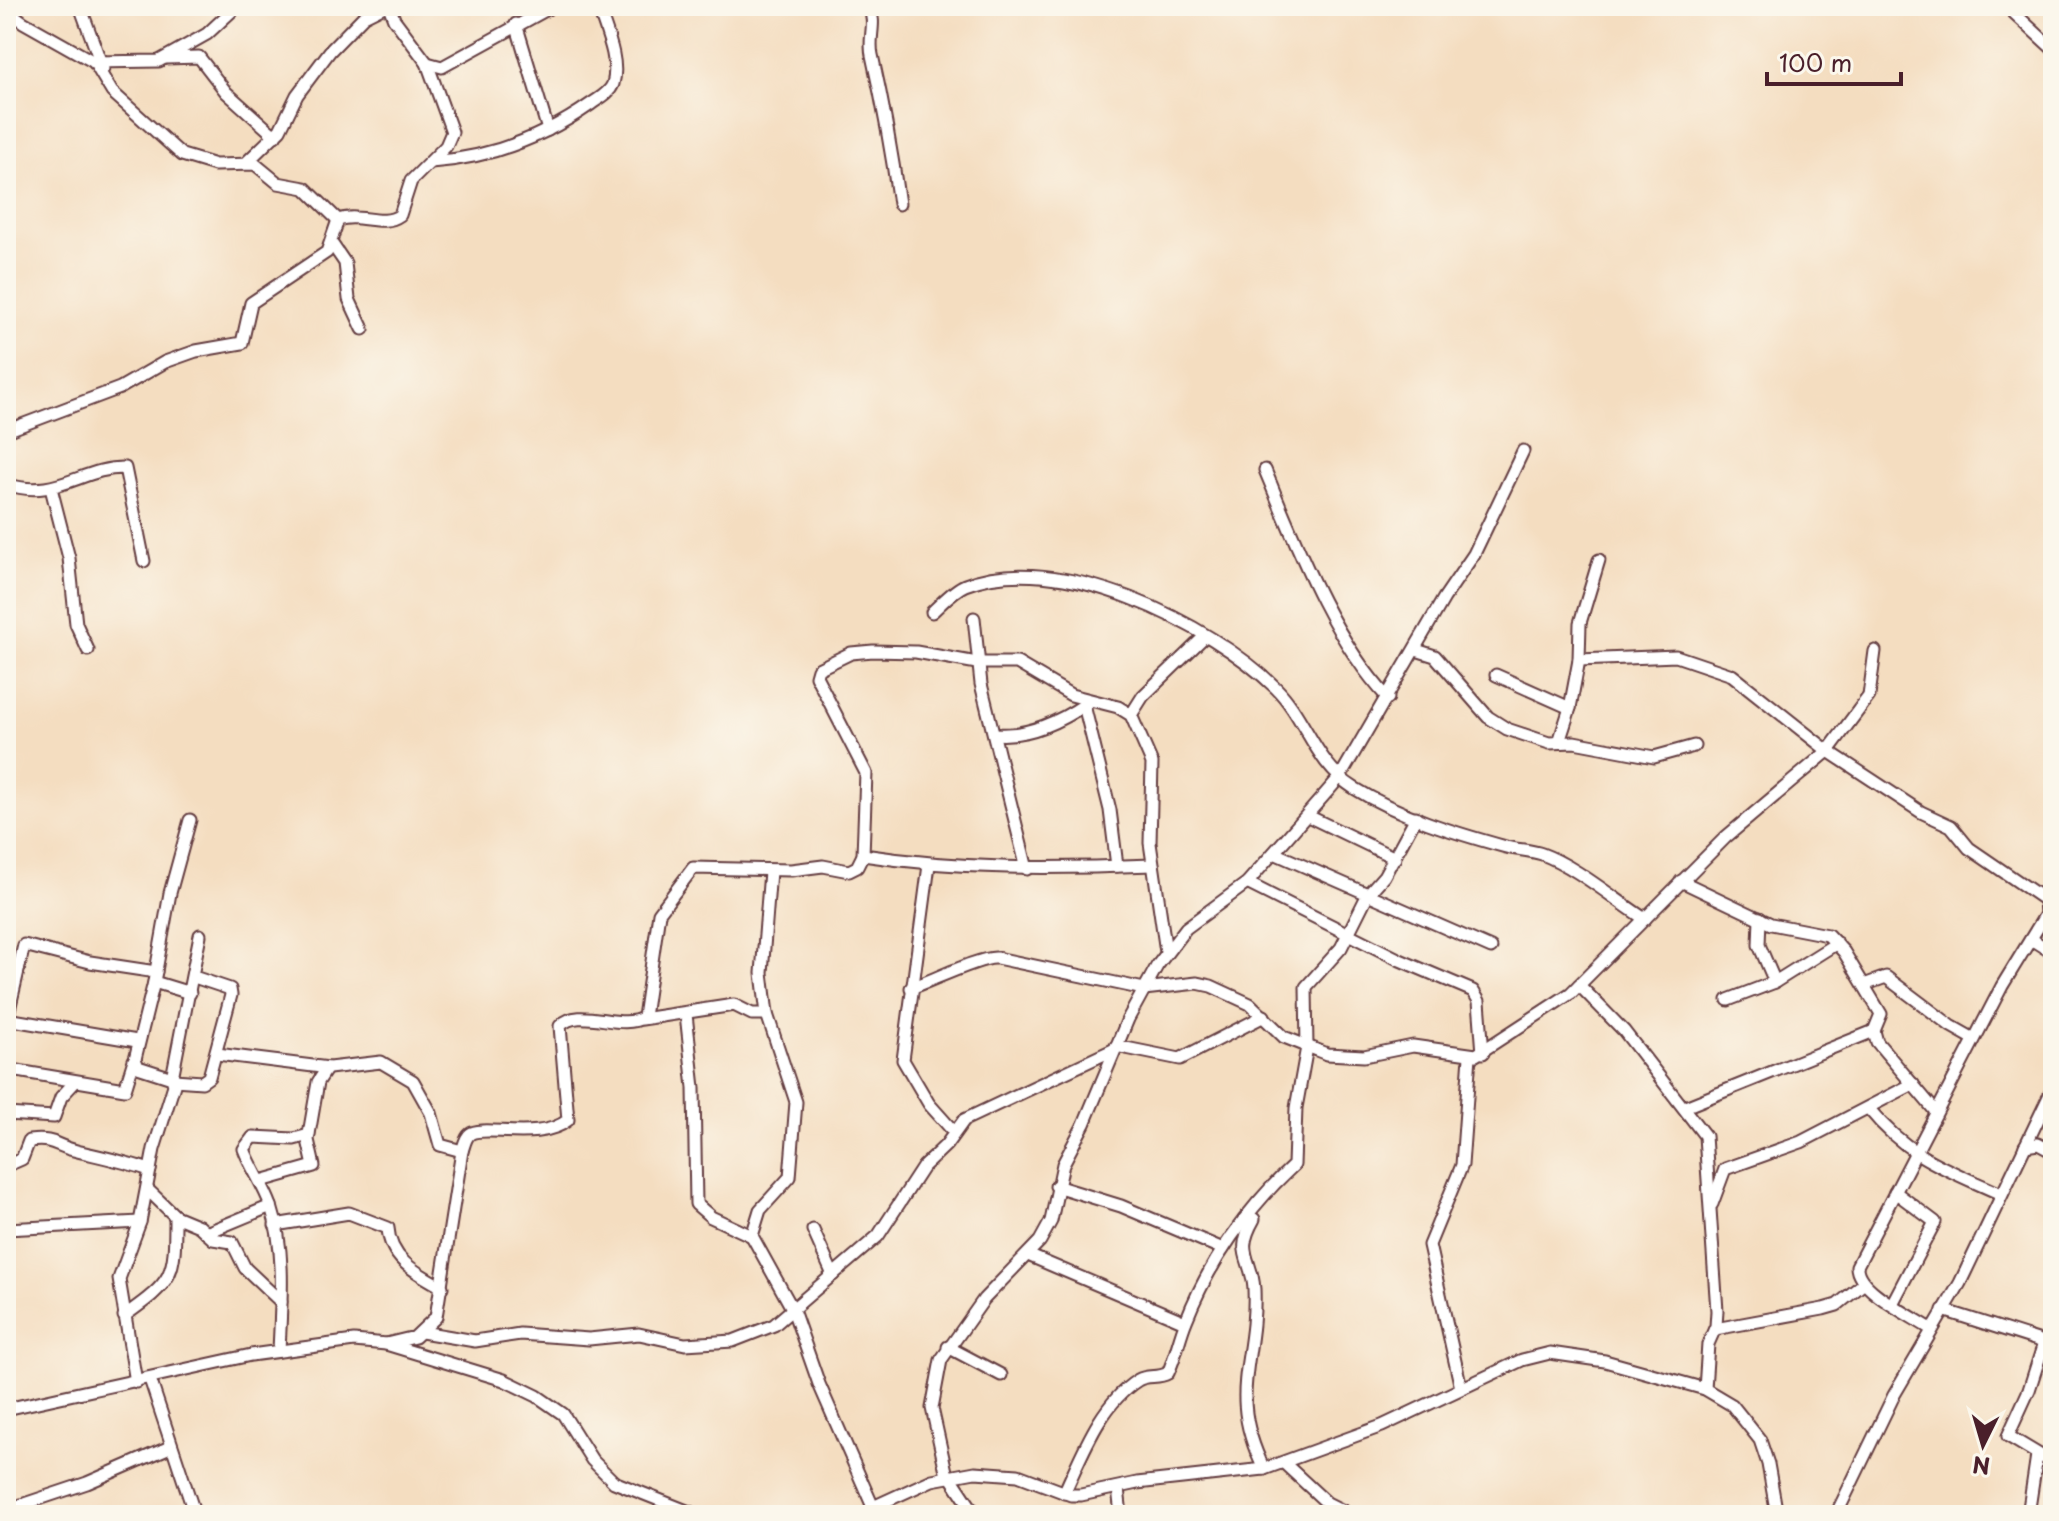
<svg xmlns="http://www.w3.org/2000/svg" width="2059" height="1521" viewBox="0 0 2059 1521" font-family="'Playpen Sans',sans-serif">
	<rect width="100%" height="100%" fill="#fbf7ec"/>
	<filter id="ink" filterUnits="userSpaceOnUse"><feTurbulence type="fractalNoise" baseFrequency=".0125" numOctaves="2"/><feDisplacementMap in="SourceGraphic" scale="16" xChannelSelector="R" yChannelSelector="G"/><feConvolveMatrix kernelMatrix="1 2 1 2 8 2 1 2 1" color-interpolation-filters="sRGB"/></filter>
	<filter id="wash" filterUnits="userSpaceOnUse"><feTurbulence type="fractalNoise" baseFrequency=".006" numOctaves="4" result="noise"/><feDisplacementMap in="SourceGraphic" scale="32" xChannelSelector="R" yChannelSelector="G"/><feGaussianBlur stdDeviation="1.8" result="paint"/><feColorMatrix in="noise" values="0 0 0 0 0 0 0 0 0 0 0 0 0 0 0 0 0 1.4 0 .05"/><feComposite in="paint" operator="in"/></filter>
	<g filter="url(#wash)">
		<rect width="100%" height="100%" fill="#f4ddc0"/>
	</g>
	<g filter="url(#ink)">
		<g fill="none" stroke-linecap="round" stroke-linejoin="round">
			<defs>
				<g id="street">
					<path d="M80,6l23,63"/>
					<path d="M869,6c8,18 -1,31 3,49 11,49 20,98 27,149"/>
					<path d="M6,9l17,13 71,40 18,30 70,63 33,10 40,-1 23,19 27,5 33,32"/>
					<path d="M2013,12l40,37"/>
					<path d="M516,24l32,106"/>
					<path d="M166,58l33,-1 27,35 49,44"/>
					<path d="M94,62l65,-1 48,-27 30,-28"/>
					<path d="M427,63l15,4 111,-61"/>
					<path d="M247,162l33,-32 17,-35 33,-44 34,-35 20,-10"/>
					<path d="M431,162c58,-4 113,-25 160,-58 8,-6 18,-10 22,-20 7,-24 -8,-55 -15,-78"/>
					<path d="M332,244l13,19 4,36 14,30"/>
					<path d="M6,431l114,-43 45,-26 31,-11 46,-8 9,-40 76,-51 11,-32c21,-8 44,8 62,-5l11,-34 35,-35 6,-14 -25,-69 -33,-44 -5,-13"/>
					<path d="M1265,470c31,74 67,169 123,228"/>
					<path d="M6,484c50,17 76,-17 119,-16l19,93"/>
					<path d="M51,488l18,70 7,66 12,26"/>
					<path d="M932,612c10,-9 21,-22 33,-27 93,-37 245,38 311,103 30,30 39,76 78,100 45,28 101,45 152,59 12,3 25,3 36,7 33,12 72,45 103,65"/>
					<path d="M974,618l7,66 46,185"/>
					<path d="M1416,650l19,6 53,61 19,12 42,14 25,-1 80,15 40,-11"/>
					<path d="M1579,660l97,-4 56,19 96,76 93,61 30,14 18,22 76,52 1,14 -44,72 -145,280c-1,24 55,50 74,63"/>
					<path d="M1496,675l74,33"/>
					<path d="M1084,705l26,105 7,56"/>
					<path d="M1131,715l12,-19 62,-60"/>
					<path d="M995,734c32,3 66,-13 92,-31"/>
					<path d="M1559,742l11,-34 9,-48 1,-37 19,-63"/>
					<path d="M1308,816l87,42"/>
					<path d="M1274,853l217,95"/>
					<path d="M863,855c97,15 192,14 290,10"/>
					<path d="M929,865l-26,195 26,44 25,28"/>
					<path d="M770,871l-8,102 5,41 29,88 -6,75 -30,33 -8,26 41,74 26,74 54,123"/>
					<path d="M1681,881l90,43 57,11 16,17 37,62 -7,17 3,11 59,70"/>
					<path d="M1247,883l153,77 73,31 6,10 4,52"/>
					<path d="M1760,918l-1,27 16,37"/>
					<path d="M2031,939l22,14"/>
					<path d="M154,982l36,11"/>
					<path d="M1579,985l45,46 81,105 12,175 -1,15 -8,18 -3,45"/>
					<path d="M1864,985l22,-8 65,49 23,13"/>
					<path d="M911,988c20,-7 71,-32 86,-30l147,31 53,-6 14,3 39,18 34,33 43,17 37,2 49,-10 63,9 95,-62 155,-156 102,-86 41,-55 6,-45"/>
					<path d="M1728,1000l47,-18 62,-39"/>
					<path d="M686,1014l8,74 2,116 15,13 41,19"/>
					<path d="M7,1019l130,22"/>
					<path d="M642,1019l92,-14 18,9h15"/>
					<path d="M6,1023l18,-78 66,17 66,10"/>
					<path d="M1116,1046l64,13 84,-43"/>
					<path d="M217,1054l112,14 52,-6 32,19 18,32 9,32 22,6"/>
					<path d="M6,1069l119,20 9,-29"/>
					<path d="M172,1078l28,-143"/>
					<path d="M174,1080l28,2 7,-5 22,-82 -1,-6 -36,-12"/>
					<path d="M1685,1107l189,-76"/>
					<path d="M1869,1109c39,48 77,60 132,85"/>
					<path d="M6,1114l48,3 7,-20 14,-15"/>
					<path d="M2025,1146l13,-2 15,8"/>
					<path d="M6,1166l16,-7 7,-18c28,-3 25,5 48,10 25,6 49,11 73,19"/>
					<path d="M261,1181l53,-15 -6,-26 10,-58 9,-14"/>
					<path d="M1056,1186l65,20 102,43"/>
					<path d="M147,1189l28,27 24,10 14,13 19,3 13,26 36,34"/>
					<path d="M1712,1204l13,-35 76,-27 112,-58"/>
					<path d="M1254,1219c-20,35 -2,38 0,70 3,74 -28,103 10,180"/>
					<path d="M275,1225l74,-12 39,15c2,32 29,45 54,59"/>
					<path d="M6,1229l134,-7"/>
					<path d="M813,1230l20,45"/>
					<path d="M206,1233l65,-27"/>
					<path d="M1028,1255l157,67"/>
					<path d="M1892,1304l43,-82 -40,-30"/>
					<path d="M1943,1310l110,35"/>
					<path d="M124,1316c50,-36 51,-39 51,-100"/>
					<path d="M1715,1329l108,-20 14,-4 26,-21"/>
					<path d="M422,1332l53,9 45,-7 69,5 50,-5 46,10 48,-3 41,-16 104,-89 45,-69 23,-22 18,-25 151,-71"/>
					<path d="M2044,1343l-15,47 -21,46 45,27"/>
					<path d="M386,1344l29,-7 21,-20 26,-166c2,-5 3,-13 8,-17 13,-10 70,9 98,-14l-8,-94c19,-21 61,6 84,-9l15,-104 34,-45 98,2 32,-4 26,5 8,-4 6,-12 3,-82 -50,-97 2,-7 33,-16 22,-2 43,1 61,11h40l54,32 47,12 13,8 21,48 -2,80 16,109"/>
					<path d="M948,1347l53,28"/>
					<path d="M279,1351c2,-48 7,-99 -8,-145 -7,-20 -20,-38 -27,-57l9,-12 41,2 15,-4"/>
					<path d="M150,1379l45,136"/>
					<path d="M136,1382l-17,-103 21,-57 14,-73 20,-64 -2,-7 -34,-11 -3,-8 19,-77 16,-89 20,-73"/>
					<path d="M1461,1388l-32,-143 33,-80 8,-109"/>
					<path d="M6,1409l245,-54 103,-14 32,3 118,36 33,16 26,18 29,46 22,22 83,33"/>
					<path d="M1285,1464l42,39 24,12"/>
					<path d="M947,1476l-15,-68 9,-48 43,-61 56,-58 11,-20 12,-57 21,-40 44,-105 29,-53 29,-38 61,-45 93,-106 104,-179 30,-44 49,-103"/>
					<path d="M950,1476l26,39"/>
					<path d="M1118,1488l3,27"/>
					<path d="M1064,1493c18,-38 36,-89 74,-113 10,-6 20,-1 30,-7 8,-17 11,-35 18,-52 23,-59 62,-114 108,-156l2,-57 11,-61 -1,-60 35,-39 27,-54 16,-18 32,-59"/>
					<path d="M6,1510l81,-27 83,-36"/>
					<path d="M865,1515l8,-8 59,-27 43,-8 43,3 53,20h10l56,-12 127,-14 118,-43 140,-66 28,-7 55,8 100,28 27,16 28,35 8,24 9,51"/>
					<path d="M1836,1515l58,-120 66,-112 93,-195"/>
					<path d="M2028,1515l9,-60"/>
				</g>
			</defs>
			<use href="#street" stroke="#643c41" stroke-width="15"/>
			<use href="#street" stroke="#fff" stroke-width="11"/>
		</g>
	</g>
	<rect width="2059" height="1521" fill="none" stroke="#fbf7ec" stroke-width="32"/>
	<g transform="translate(1983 1445) rotate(185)" stroke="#fbf7ec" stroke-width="6" paint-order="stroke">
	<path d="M0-6L14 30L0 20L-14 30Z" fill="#4a1f2b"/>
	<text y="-12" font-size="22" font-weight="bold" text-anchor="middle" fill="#4a1f2b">N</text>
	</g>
	<path d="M1767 72v12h134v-12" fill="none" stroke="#4a1f2b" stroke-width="4"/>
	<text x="1779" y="72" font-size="24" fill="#4a1f2b" stroke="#fbf7ec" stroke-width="6" paint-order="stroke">100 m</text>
</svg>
